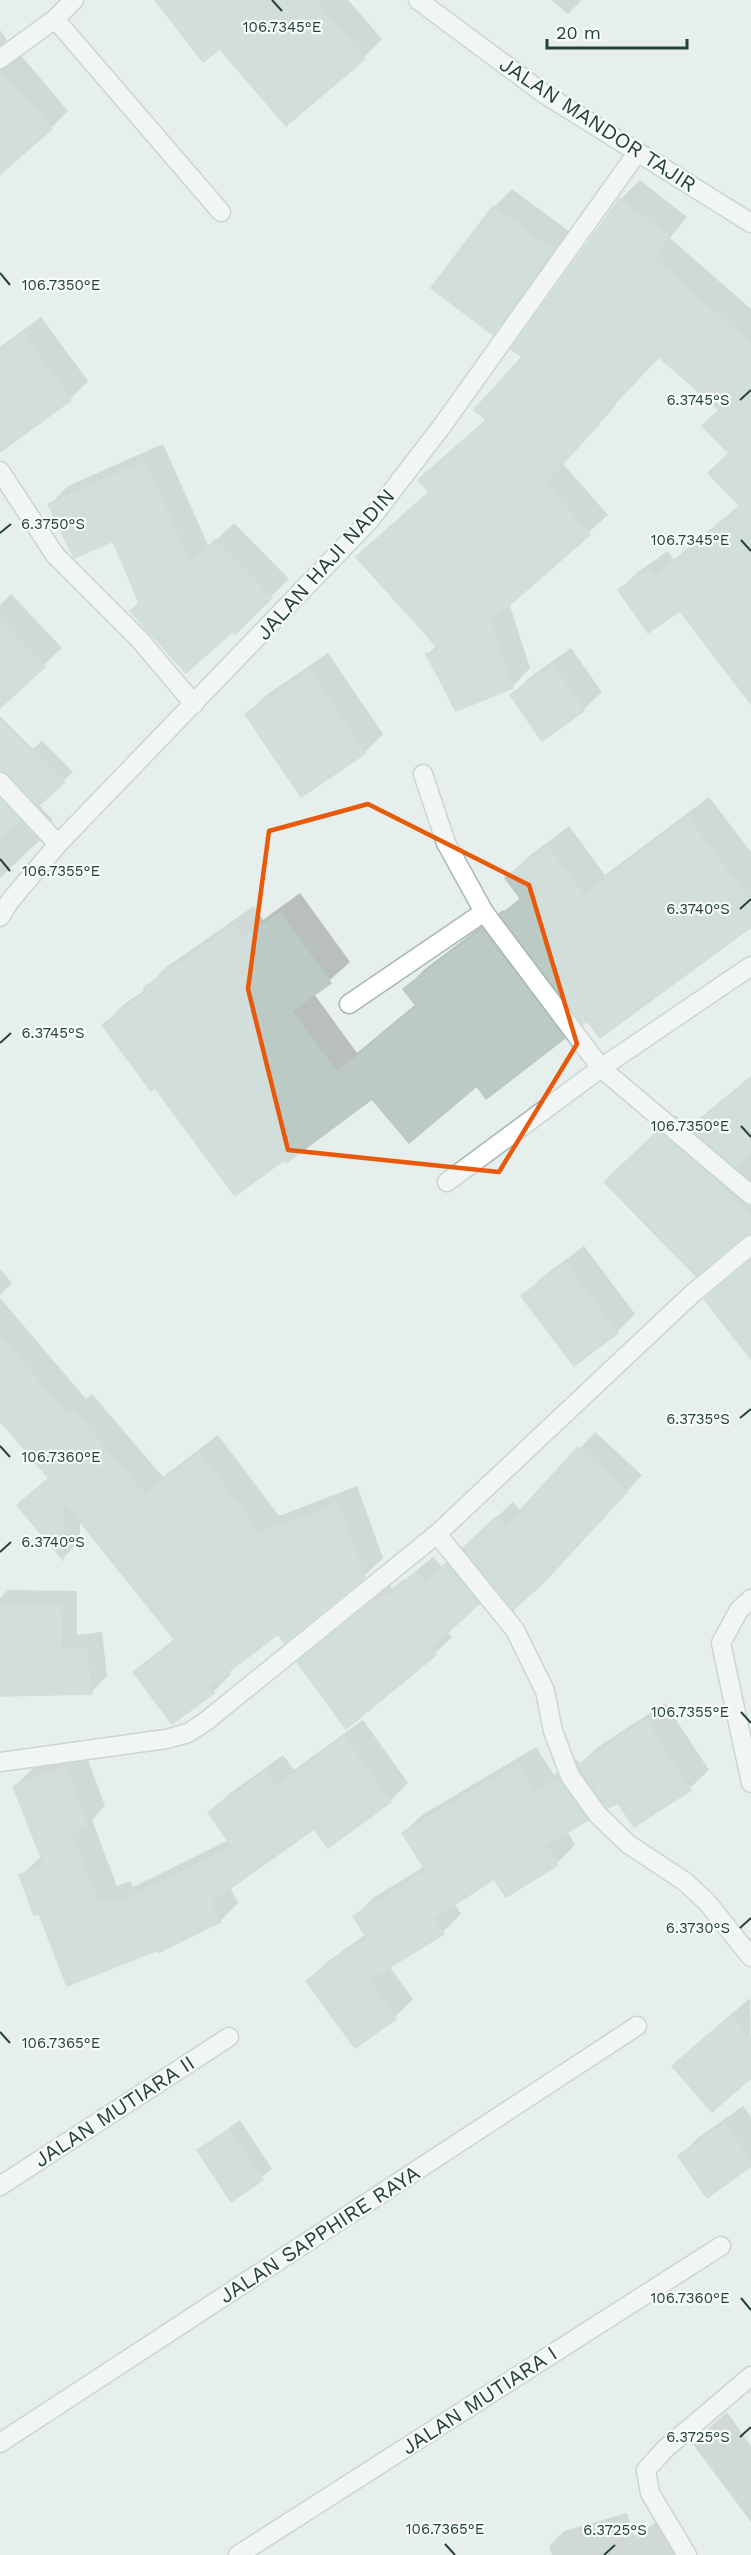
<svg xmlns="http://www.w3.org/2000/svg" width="751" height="2555" viewBox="0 0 751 2555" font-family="'Work Sans',sans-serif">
	<rect width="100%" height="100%" fill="#e6efeb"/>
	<g fill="#0003">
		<path d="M167,0h181l34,39 -18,18 -144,-10z"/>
		<path d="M551,0h31l-14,14z"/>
		<path d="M0,30l6,8 2,11 11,4 49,58 -17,17 -51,24z"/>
		<path d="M640,180l47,37 -17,21 81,71v392l-71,-92 -60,-19 18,-18 30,-21 6,9 67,-56 -20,-94 -62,-54 -45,47 2,2 -53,59 45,51 -99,88 21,65 -18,19 -84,-33 9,-9 -79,-88 72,-66 -10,-11 67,-61 38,-62 -12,-9 108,-149z"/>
		<path d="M512,189l58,43 -59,83 -18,18 1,-126z"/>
		<path d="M41,317l47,64 -18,18 -70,51v-103z"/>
		<path d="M163,444l46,103 25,-24 55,56 -54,53 -95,-29 -26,-64 -64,-35 18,-18z"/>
		<path d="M11,594l51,54 -62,58v-101z"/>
		<path d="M571,648l31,44 -19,18 -41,29 -30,-44 18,-18z"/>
		<path d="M328,653l55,81 -18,18 -118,-38 18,-18z"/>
		<path d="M42,741l31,31 -35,32 15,16 -15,15 4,3 -42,40v-99z"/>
		<path d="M709,797l42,55v72l-163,95 -7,1 -17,17 -87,47 -104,13 -218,-11 -51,-61 19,-20 23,-16 19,-21 89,-62 9,14 37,-27 50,69 -36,32 43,59 59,-49 -11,-15 20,-20 78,-59 2,3 16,-16 -14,-19 21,-21 41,-31 36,49z"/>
		<path d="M751,1076v157l-128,-68 52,-50 16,13z"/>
		<path d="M584,1246l51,68 -18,18 -94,-36 18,-18z"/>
		<path d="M751,1259v75l-45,-35z"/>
		<path d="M0,1269l12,14 -12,12z"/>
		<path d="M0,1298l86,101 6,-5 71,83 55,-42 61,81 78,-30 26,72 -19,18 -86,56 -50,38 3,4 -18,18 -78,-20 40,-34 -95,-117v20l-17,17 -44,-53 31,-29 -50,-58z"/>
		<path d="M595,1432l47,43 -82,90 -64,21 -49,46 5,5 -17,16 -89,74 -47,-65 91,-77 2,4 12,-10 1,1 28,-23 9,10 71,-65 8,9z"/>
		<path d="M8,1590l69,1v44l25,-3 5,44 -16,16 -91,3v-97z"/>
		<path d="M665,1703l44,67 -19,18 -55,37 -16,-24 -14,1 -18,17 -20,12 8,14 -18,18 -62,14 -41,26 7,11 -18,18 -54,34 24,33 -18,18 -40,29 -47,-65 18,-18 40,-29 -11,-17 18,-19 52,-32 -22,-33 19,-18 114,-68 18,28 23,-15 3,4 18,-17z"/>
		<path d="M363,1720l45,63 -18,18 -75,26 -85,60 8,16 -18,18 -180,-9 -19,-37 21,-19 -27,-70 18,-18 51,-19 21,57 -13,14 25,66 13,-5 3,6 96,-47 -19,-28 19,-18 54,-39 11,15z"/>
		<path d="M750,1998l1,78 -77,-10 18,-18z"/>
		<path d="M743,2106l8,11v47l-71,-8 18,-18z"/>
		<path d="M240,2120l32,49 -40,31 -33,-50z"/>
		<path d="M727,2412l24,34v76l-59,-79z"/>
		<path d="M627,2513l7,23 34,-21 24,40h-140l-3,-9 15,-15z"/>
	</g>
	<g fill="#bbcac4" stroke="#b8c9c2" stroke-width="1.5">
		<path d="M155,0h160l50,59 -79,67 -66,-77 -17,13z"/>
		<path d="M0,70l52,59 -52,45z"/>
		<path d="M620,198l49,39 -16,21 98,86v360l-71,-93 -32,22 -30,-43 30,-21 6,8 86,-71 -32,-33 21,-20 -27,-27 17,-16 -60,-53 -62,65 2,2 -54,59 45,52 -99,86 22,67 -57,23 -30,-57 14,-4 -84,-93 73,-65 -11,-12 68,-60 -12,-10 48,-53 -11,-8z"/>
		<path d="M493,206l60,45 -60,84 -62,-47z"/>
		<path d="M23,333l48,67 -71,52v-102z"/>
		<path d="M145,461l46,103 24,-24 57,58 -37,36 -2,-3 -47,42 -56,-62 9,-8 -26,-62 -39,17 -26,-54z"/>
		<path d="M0,620l45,47 -45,41z"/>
		<path d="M553,665l31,46 -42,30 -32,-46z"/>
		<path d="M309,670l57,83 -65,44 -56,-83z"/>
		<path d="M0,717l65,65 -27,24 -30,-32 -8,-3z"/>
		<path d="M0,798l21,23 -21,19z"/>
		<path d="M687,817l64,84v26l-151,111 -13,-17 -5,4 -82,-110 21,-16 -16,-21 42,-32 37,49z"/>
		<path d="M280,912l51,71 -39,28 45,61 79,-66 -13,-17 79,-60 83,109 -79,61 -9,-13 -68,57 -37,-44 -86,64 -2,-3 -49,36 -80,-108 -4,3 -49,-66 45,-33 -4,-4 91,-63 9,13z"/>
		<path d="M751,1077v77l-16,13 -46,-39z"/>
		<path d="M658,1131l59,50 34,35v18l-7,2 -48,40 -92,-94z"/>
		<path d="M751,1260v99l-47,-60z"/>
		<path d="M565,1263l53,70 -44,33 -53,-70z"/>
		<path d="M0,1336l68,80 6,-5 70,83 55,-42 61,81 79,-30 26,74 -81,66 -6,-9 -69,53 5,6 -42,31 -39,-52 42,-32 -111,-138 -1,58 -46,-55 32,-27 -49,-57z"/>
		<path d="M578,1447l49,45 -84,91 -30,27 -50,-62 33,-31 9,10z"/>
		<path d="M446,1563l33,41 -48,44 5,7 -90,74 -49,-67 77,-62 1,4 12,-10 1,2 28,-24 9,10z"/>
		<path d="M0,1605l62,1 -1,44 25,-3 6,47 -92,2z"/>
		<path d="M646,1720l45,70 -57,37 -16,-24 -11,5 -29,-43z"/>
		<path d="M344,1737l47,65 -63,46 -14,-19 -103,73 10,20 -62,30 -1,-2 -91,36 -28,-72 -5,1 -15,-40 25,-10 -31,-79 53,-20 22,60 -17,7 28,70 13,-5 2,6 118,-57 -24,-35 57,-40 10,15z"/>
		<path d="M517,1764l18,28 23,-15 30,43 -42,25 12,20 -52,32 -12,-18 -60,39 10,16 -75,46 27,39 -41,29 -49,-67 60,-44 -13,-21 73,-45 -24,-38z"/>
		<path d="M731,2015l20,24v39l-39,34 -40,-46z"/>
		<path d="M724,2123l27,38v5l-44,32 -29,-42z"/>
		<path d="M230,2129l33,51 -32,22 -34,-52z"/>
	</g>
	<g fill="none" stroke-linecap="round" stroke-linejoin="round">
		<defs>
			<g id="street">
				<path d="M55,19l166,193"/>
				<path d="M0,59l55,-40 19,-19"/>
				<path d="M0,471l55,84 85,85 54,64"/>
				<path d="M423,774l23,69 38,69 117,156 -154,114"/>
				<path d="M0,782l58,62"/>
				<path d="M0,917l10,-16 48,-57 311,-323 73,-95 195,-273"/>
				<path d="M751,966l-150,102 150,127"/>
				<path d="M349,1004l135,-92"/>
				<path d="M437,1534l78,96 30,61 8,40 17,45 28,39 30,29 56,37 22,20 45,56"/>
				<path d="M751,1599l-12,11 -18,33 30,140"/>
				<path d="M0,1762l166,-23 22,-6 17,-11 232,-188 255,-240 59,-49"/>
				<path d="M0,2186l229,-149"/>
				<path d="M0,2443l637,-417"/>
				<path d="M238,2555l483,-309"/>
				<path d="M687,2555l-37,-62 -4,-23 20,-22 85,-72"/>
			</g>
			<path id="secondary" d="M418,0l125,93 208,130"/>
		</defs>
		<use href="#street" stroke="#a8b8b2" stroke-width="21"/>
		<use href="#secondary" stroke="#a4bbb3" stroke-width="21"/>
		<use href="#street" stroke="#fff" stroke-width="18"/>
		<use href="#secondary" stroke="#fff" stroke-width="18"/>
	</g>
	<path d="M0 0H751V2555H0ZM368,804l161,81 48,159 -78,128 -211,-22 -40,-161 21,-158z" fill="#e6efeb" fill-opacity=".55" fill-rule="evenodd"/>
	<path fill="none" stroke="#e8590c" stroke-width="4.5" stroke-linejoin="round" d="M368,804l161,81 48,159 -78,128 -211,-22 -40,-161 21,-158z"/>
	<path fill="none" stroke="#24423a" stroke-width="2" d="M272,0l10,11M0,273l10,12M740,400l11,-10M0,533l11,-9M741,540l10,11M0,859l10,12M740,909l11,-10M0,1043l11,-10M741,1126l10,11M740,1418l11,-9M0,1446l10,11M0,1552l11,-10M741,1712l10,11M740,1928l11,-10M0,2032l10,11M741,2298l10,12M740,2437l11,-10M445,2544l10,11M604,2555l11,-10"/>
	<g text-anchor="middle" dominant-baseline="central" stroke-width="4.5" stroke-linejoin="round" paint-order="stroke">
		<g font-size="21" fill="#24423a" stroke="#f7fbf9">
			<text transform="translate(598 124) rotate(33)">JALAN MANDOR TAJIR</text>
			<text transform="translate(325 564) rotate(-48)">JALAN HAJI NADIN</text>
			<text transform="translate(114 2111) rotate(-33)">JALAN MUTIARA II</text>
			<text transform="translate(319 2234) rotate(-33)">JALAN SAPPHIRE RAYA</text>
			<text transform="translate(479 2400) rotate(-33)">JALAN MUTIARA I</text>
		</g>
	</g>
	<g font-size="15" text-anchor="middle" fill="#24423a" stroke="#f7fbf9" stroke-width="4.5" stroke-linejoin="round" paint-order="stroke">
		<text x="282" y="32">106.7345°E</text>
		<text x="61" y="290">106.7350°E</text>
		<text x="698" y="405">6.3745°S</text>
		<text x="53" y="529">6.3750°S</text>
		<text x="690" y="545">106.7345°E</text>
		<text x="61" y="876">106.7355°E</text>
		<text x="698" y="914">6.3740°S</text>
		<text x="53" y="1038">6.3745°S</text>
		<text x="690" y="1131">106.7350°E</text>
		<text x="698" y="1424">6.3735°S</text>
		<text x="61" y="1462">106.7360°E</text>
		<text x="53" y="1547">6.3740°S</text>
		<text x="690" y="1717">106.7355°E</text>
		<text x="698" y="1933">6.3730°S</text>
		<text x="61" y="2048">106.7365°E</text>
		<text x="690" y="2303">106.7360°E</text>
		<text x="698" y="2442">6.3725°S</text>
		<text x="445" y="2534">106.7365°E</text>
		<text x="615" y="2535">6.3725°S</text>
	</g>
	<path d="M547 39v9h140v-9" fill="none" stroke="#24423a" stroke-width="3"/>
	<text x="556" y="39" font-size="18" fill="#24423a" stroke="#f7fbf9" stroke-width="4.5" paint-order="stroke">20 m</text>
</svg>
